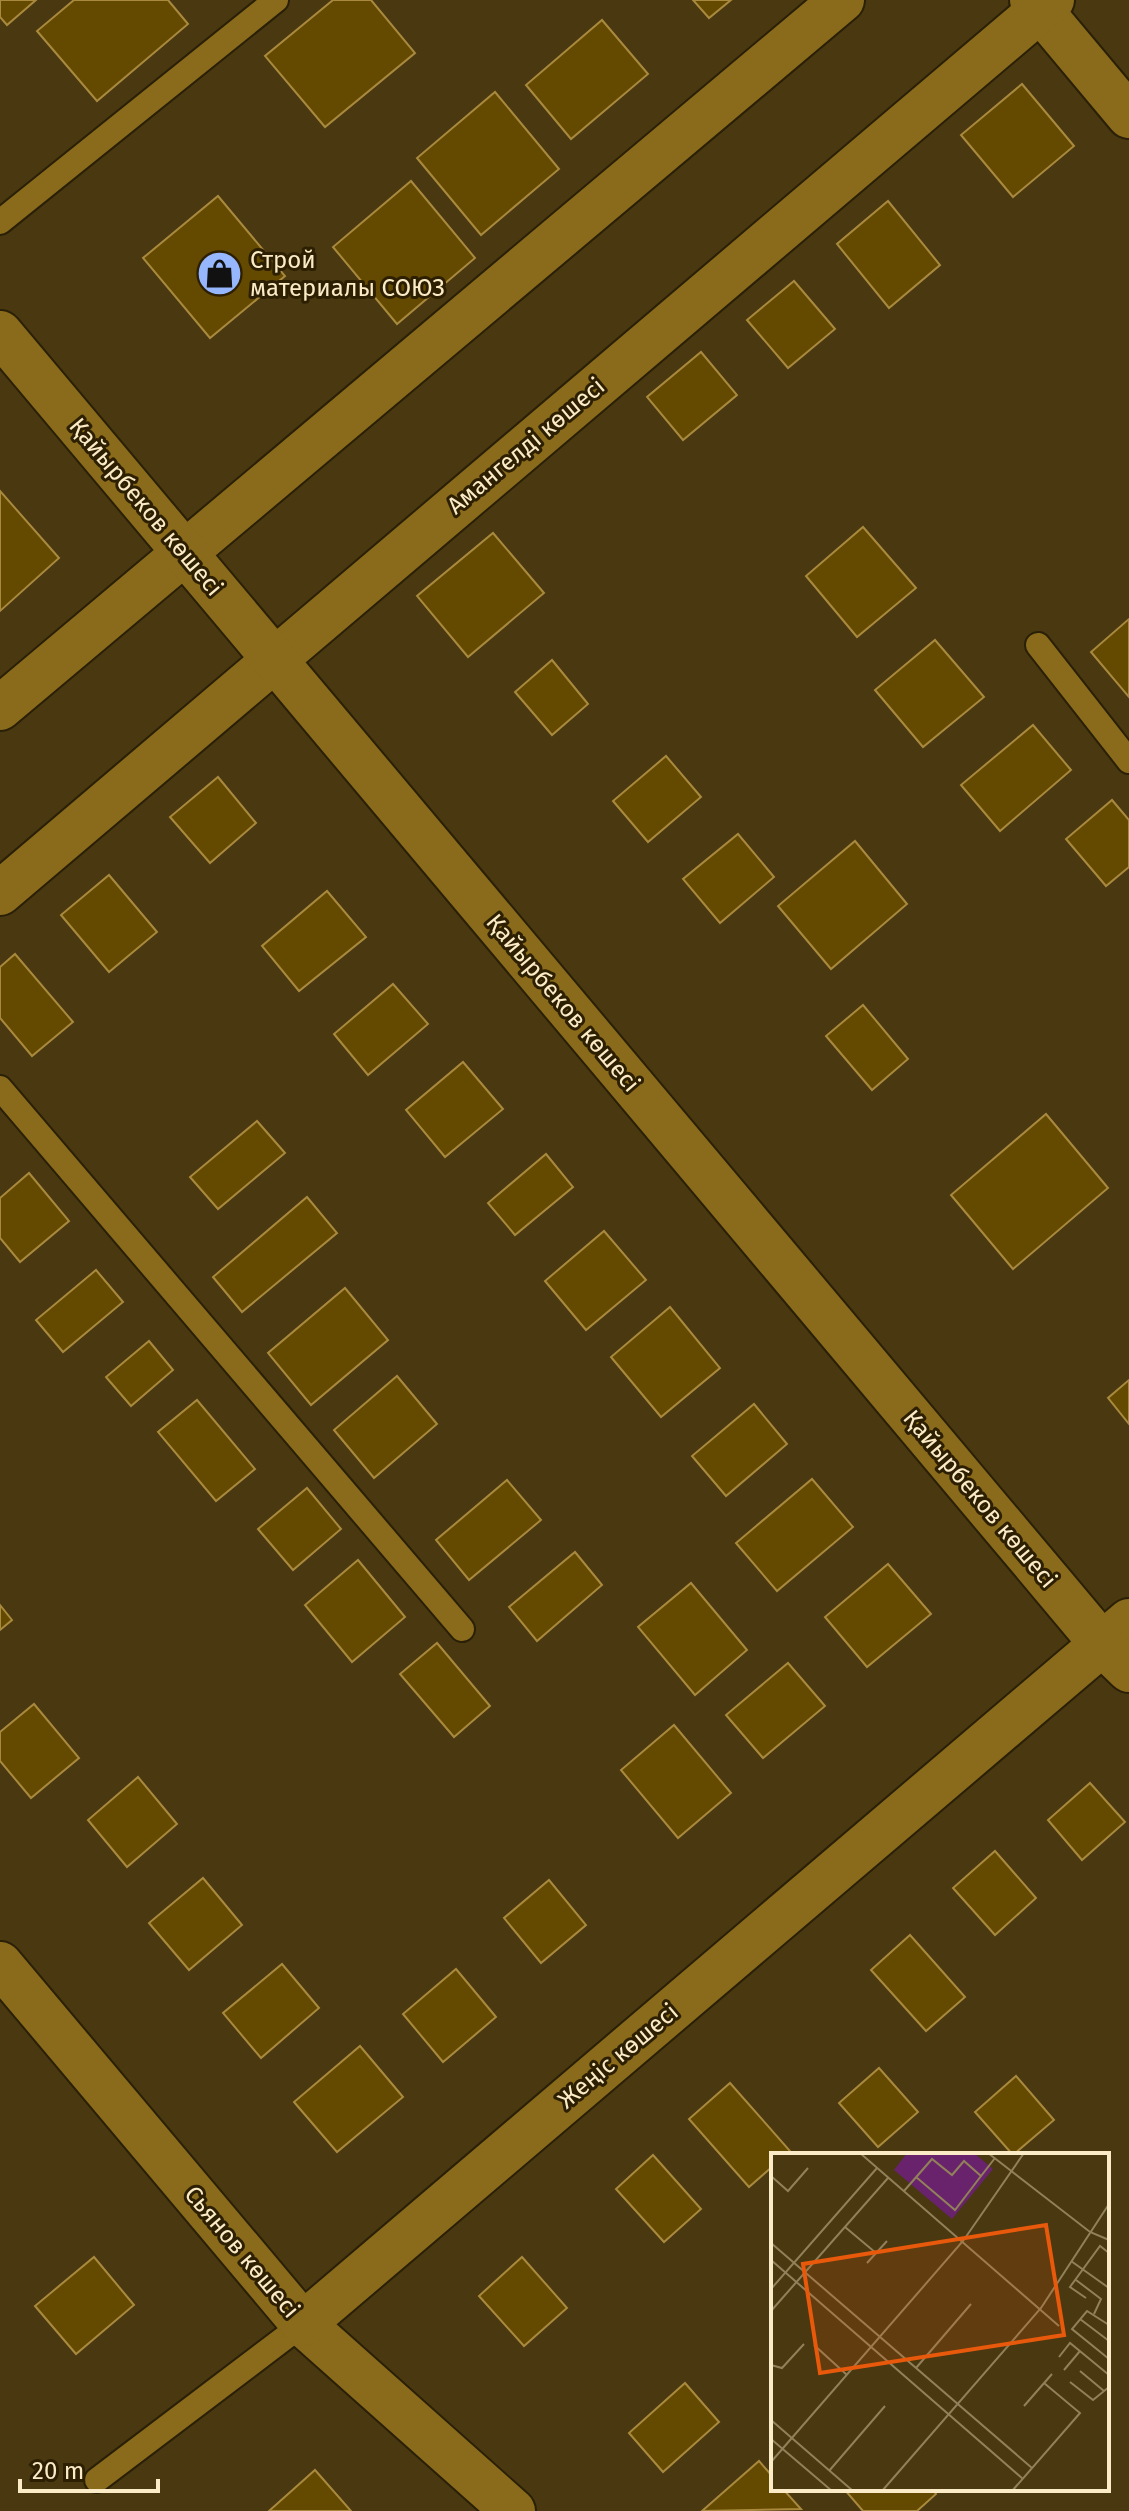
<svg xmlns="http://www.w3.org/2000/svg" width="1129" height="2511" viewBox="0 0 1129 2511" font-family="'Fira Sans',sans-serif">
	<rect width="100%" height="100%" fill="#493810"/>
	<g fill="#644a00" stroke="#a9893e" stroke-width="2">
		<path d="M0,0h36l-29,25 -7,-8z"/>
		<path d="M74,0h94l20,24 -91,77 -60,-70z"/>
		<path d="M333,0h38l44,53 -90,74 -60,-71z"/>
		<path d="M693,0h38l-22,18z"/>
		<path d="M602,20l46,54 -77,65 -45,-54z"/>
		<path d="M1022,84l52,62 -61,51 -52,-62z"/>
		<path d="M495,92l64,77 -78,66 -64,-77z"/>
		<path d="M411,181l64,77 -78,66 -64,-77z"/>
		<path d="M218,196l67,80 -75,62 -67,-80z"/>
		<path d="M888,201l52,64 -51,43 -52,-64z"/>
		<path d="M794,281l41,48 -47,39 -41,-48z"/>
		<path d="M701,352l36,43 -54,45 -36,-43z"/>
		<path d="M0,491l59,67 -59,53z"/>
		<path d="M863,527l53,61 -59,49 -51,-61z"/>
		<path d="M493,533l51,60 -76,64 -51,-61z"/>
		<path d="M1129,619v78l-38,-45z"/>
		<path d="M935,640l49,57 -61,50 -48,-57z"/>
		<path d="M552,660l36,44 -36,31 -37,-43z"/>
		<path d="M1033,725l38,45 -71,61 -39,-46z"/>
		<path d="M666,756l35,41 -53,45 -35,-41z"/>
		<path d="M218,777l38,46 -46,40 -40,-46z"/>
		<path d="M1112,800l17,20v47l-23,19 -40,-47z"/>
		<path d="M738,834l36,43 -54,46 -37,-44z"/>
		<path d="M855,841l52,63 -76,65 -53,-63z"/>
		<path d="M109,875l48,57 -48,40 -48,-57z"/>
		<path d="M327,891l39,46 -67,54 -37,-45z"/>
		<path d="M15,954l58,68 -41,34 -32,-38v-51z"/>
		<path d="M393,984l35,40 -60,51 -34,-41z"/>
		<path d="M863,1005l45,54 -36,31 -46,-54z"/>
		<path d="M463,1062l40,47 -58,48 -39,-47z"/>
		<path d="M1046,1114l62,74 -95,81 -62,-74z"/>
		<path d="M257,1121l28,32 -67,56 -28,-32z"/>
		<path d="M546,1154l27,33 -58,48 -27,-32z"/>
		<path d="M29,1173l40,48 -49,41 -20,-24v-40z"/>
		<path d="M307,1197l30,36 -95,79 -29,-35z"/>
		<path d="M604,1231l42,49 -60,50 -41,-49z"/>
		<path d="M96,1270l27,32 -60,50 -27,-32z"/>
		<path d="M345,1288l43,52 -77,65 -43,-52z"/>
		<path d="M670,1307l50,61 -59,49 -50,-60z"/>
		<path d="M149,1341l24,29 -42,36 -25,-29z"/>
		<path d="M397,1376l40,48 -63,54 -40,-48z"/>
		<path d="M1129,1380v44l-21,-26z"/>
		<path d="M197,1400l58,69 -39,32 -58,-69z"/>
		<path d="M754,1404l33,40 -61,52 -34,-40z"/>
		<path d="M812,1479l41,48 -76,64 -41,-48z"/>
		<path d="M507,1480l34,40 -72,60 -33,-40z"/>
		<path d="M307,1488l34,41 -48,41 -35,-41z"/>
		<path d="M575,1552l27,33 -65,56 -28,-34z"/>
		<path d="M358,1560l47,57 -53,45 -47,-57z"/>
		<path d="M888,1564l43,50 -64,53 -42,-50z"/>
		<path d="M691,1583l56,67 -52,45 -57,-68z"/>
		<path d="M0,1605l12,15 -12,10z"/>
		<path d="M437,1643l53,63 -36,31 -54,-63z"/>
		<path d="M788,1663l37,43 -62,52 -37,-43z"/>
		<path d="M34,1704l45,54 -48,40 -31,-37v-29z"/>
		<path d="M674,1725l57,68 -53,45 -57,-68z"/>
		<path d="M138,1777l39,47 -50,43 -39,-47z"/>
		<path d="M1090,1783l35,39 -43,38 -34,-40z"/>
		<path d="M995,1851l41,47 -41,37 -42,-47z"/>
		<path d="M203,1878l39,47 -53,45 -40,-47z"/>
		<path d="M549,1880l37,45 -45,38 -37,-45z"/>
		<path d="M910,1935l55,62 -39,34 -55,-61z"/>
		<path d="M282,1964l37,44 -58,50 -38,-45z"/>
		<path d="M456,1969l40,48 -53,45 -40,-48z"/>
		<path d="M360,2046l43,51 -66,55 -43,-50z"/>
		<path d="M879,2068l39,44 -40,35 -39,-44z"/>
		<path d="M1016,2076l38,44 -41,35 -38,-43z"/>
		<path d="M730,2083l60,68 -5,4h-12v11l-24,21 -60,-68z"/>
		<path d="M653,2155l48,54 -37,33 -48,-53z"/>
		<path d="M94,2257l40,48 -58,49 -41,-48z"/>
		<path d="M522,2257l45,51 -43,38 -45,-50z"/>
		<path d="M685,2383l34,39 -56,50 -34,-39z"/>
		<path d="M759,2461l14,16v12h10l18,20 -99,2z"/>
		<path d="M315,2470l36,41h-82z"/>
		<path d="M844,2489h88l4,5 -19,17h-54z"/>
	</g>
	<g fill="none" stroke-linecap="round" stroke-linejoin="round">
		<defs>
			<g id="service">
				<path d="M0,222l276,-222"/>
				<path d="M1038,645l91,116"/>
				<path d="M0,1088l462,541"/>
				<path d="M97,2480l206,-156"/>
			</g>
			<g id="minor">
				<path d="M1032,0l97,116"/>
				<path d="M0,708l842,-708"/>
				<path d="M0,893l1052,-893"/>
				<path d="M0,1964l303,360 210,187"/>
				<path d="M303,2324l826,-703"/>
			</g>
			<path id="secondary" d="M0,333l1050,1249 52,62 27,26"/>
		</defs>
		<use href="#service" stroke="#2a2008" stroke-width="28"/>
		<use href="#minor" stroke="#2a2008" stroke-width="48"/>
		<use href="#secondary" stroke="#2a2008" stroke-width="48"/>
		<use href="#service" stroke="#8a6a1b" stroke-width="24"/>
		<use href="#minor" stroke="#8a6a1b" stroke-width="44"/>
		<use href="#secondary" stroke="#8a6a1b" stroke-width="44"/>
	</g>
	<defs>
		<symbol id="shop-disc" viewBox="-11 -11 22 22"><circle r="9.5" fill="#96b6fd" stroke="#2d1f01"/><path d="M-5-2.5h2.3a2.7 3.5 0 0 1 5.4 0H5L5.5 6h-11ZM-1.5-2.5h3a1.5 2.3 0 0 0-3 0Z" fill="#111"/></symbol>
	</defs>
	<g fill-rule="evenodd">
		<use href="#shop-disc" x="194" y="248" width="51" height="51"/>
	</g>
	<g text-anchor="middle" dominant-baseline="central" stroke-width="6" stroke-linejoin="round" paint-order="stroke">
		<g font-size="24" fill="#fcebc7" stroke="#2d1f01" text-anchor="start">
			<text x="250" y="260">Строй<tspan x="250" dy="28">материалы СОЮЗ</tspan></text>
		</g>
		<g font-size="24" fill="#fcebc7" stroke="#2d1f01">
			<text transform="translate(526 446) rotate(-40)">Амангелді көшесі</text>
			<text transform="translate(146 507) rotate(50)">Қайырбеков көшесі</text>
			<text transform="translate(563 1003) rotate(50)">Қайырбеков көшесі</text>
			<text transform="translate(980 1499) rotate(50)">Қайырбеков көшесі</text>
			<text transform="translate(618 2056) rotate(-40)">Жеңіс көшесі</text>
			<text transform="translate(242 2252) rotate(50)">Сьянов көшесі</text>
		</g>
	</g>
	<g transform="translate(771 2153)">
		<rect width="338" height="338" fill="#493810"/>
		<path d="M136,0h67l19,16 -41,50 -58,-49z" fill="#69236d"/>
		<path fill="none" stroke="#918059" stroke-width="2" d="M89,0l199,173M217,0l102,79 19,8M0,23l17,15 20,-23M145,24l39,33 26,-34M133,38l28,-32 20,16 12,-14 17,15 14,-18M74,74l31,26M0,90l261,225M0,107l252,219M300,108l38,27M96,110l20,-22M305,127l25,19 -7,15M0,136l106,-121M315,145l-16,-11 30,-41 9,7M0,158l117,-133M309,166l29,22M338,172l-22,-14 -15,18 37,30M43,192l33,30M288,204l11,-14 39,32M0,212l11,3 22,-24M145,215l55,-64M293,217l16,-19M309,218l24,20M299,229l23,18 16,-13M253,253l28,-32M0,267l82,71M0,286l61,52M0,309l192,-221 61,-88M58,318l56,-65M111,338l159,-183 68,-104M241,338l68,-78 -36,-30"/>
		<path fill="#e8590c" fill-opacity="0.15" stroke="#e8590c" stroke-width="4" d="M275,72l18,110 -244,38 -17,-109z"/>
		<rect width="338" height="338" fill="none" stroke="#fcebc7" stroke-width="4"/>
	</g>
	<path d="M20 2479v12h138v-12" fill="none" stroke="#fcebc7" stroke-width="4"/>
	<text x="32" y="2479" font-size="24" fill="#fcebc7" stroke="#2d1f01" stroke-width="6" paint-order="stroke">20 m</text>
</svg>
